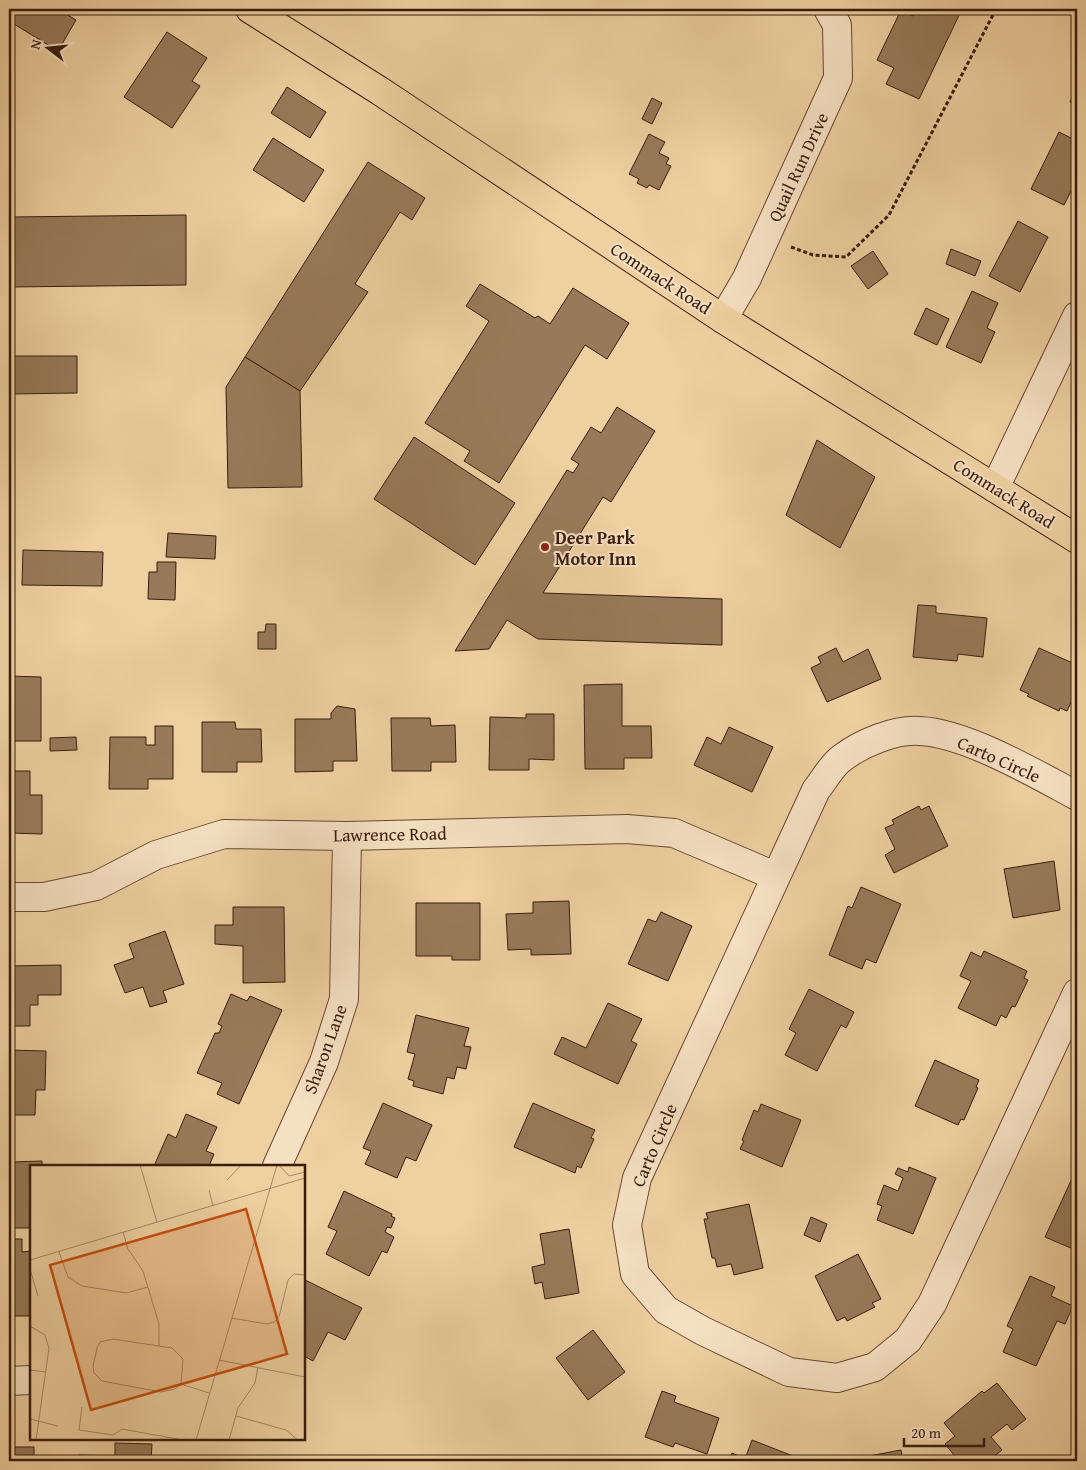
<svg xmlns="http://www.w3.org/2000/svg" width="1086" height="1470" viewBox="0 0 1086 1470" font-family="'Gentium Book Plus',serif">
	<rect width="100%" height="100%" fill="#efd0a1"/>
	<filter id="stains"><feTurbulence type="fractalNoise" baseFrequency=".004" numOctaves="4"/><feColorMatrix values="0 0 0 0 .2 0 0 0 0 .09 0 0 0 0 .02 0 0 0 .5 -.17"/></filter>
	<radialGradient id="worn" r=".72"><stop offset=".6" stop-color="#630" stop-opacity="0"/><stop offset="1" stop-color="#630" stop-opacity=".3"/></radialGradient>
	<g fill="#987a5a" stroke="#391c0d">
		<path d="M9,9h49l18,11 -18,31 -49,-30z"/>
		<path d="M916,9h46l-43,90 -33,-15 8,-16 -17,-8 24,-50 12,6z"/>
		<path d="M167,32l40,26 -15,23 8,5 -28,42 -48,-31z"/>
		<path d="M287,87l39,25 -16,26 -39,-25z"/>
		<path d="M1077,88v17l-7,-3z"/>
		<path d="M652,98l10,5 -10,21 -10,-5z"/>
		<path d="M1059,132l18,9v45l-3,-1 -10,20 -33,-16z"/>
		<path d="M649,134l16,8 -6,11 10,5 -3,6 5,2 -12,24 -10,-5 -2,3 -10,-5 2,-4 -10,-5z"/>
		<path d="M273,138l51,32 -20,32 -51,-32z"/>
		<path d="M368,162l57,36 -13,22 -12,-8 -45,72 13,8 -68,99 -55,-34z"/>
		<path d="M186,215v70l-177,2v-70z"/>
		<path d="M1018,221l30,16 -28,55 -31,-16z"/>
		<path d="M951,249l30,12 -6,15 -29,-12z"/>
		<path d="M873,251l15,23 -20,15 -17,-23z"/>
		<path d="M480,284l55,34 3,-2 12,8 23,-36 56,35 -22,36 -22,-14 -86,138 -35,-22 6,-10 -45,-28 64,-102 -23,-15z"/>
		<path d="M972,291l26,12 -11,25 8,4 -14,31 -35,-16z"/>
		<path d="M926,308l23,11 -12,26 -23,-11z"/>
		<path d="M9,356h68v37l-68,1z"/>
		<path d="M245,357l55,34 2,96 -74,1 -2,-101z"/>
		<path d="M617,407l38,24 -44,71 -8,-5 -60,96 179,6v46l-184,-6 -31,-19 -18,29 -34,2 112,-181 6,3 6,-9 -8,-5 20,-32 10,6z"/>
		<path d="M414,437l101,66 -40,62 -101,-66z"/>
		<path d="M817,440l58,37 -35,71 -54,-33z"/>
		<path d="M168,533l48,3 -1,23 -49,-2z"/>
		<path d="M23,550l80,2 -1,34 -80,-1z"/>
		<path d="M157,562h19l-1,38 -27,-1 1,-27h8z"/>
		<path d="M918,605l18,1v7l51,5 -4,39 -25,-3 -1,7 -44,-4z"/>
		<path d="M266,624h10v25h-18v-17h7z"/>
		<path d="M836,648l7,14 25,-13 13,30 -54,23 -16,-34 10,-5 -3,-6z"/>
		<path d="M1039,648l38,17v24l-10,22 -7,-3 -1,3 -32,-15 2,-2 -9,-4z"/>
		<path d="M9,676l32,1v64h-32z"/>
		<path d="M622,684v42h29l1,32h-28v11h-39l-1,-84z"/>
		<path d="M337,706l18,3 2,52h-24v10l-38,1v-53h36v-6z"/>
		<path d="M526,714h28v46l-25,-1v11h-40l1,-53 36,1z"/>
		<path d="M391,718h39l1,8 24,-1 1,37h-25v9h-39z"/>
		<path d="M202,722h33l1,7h25l1,33h-25v10h-35z"/>
		<path d="M155,726h18v53h-25v10h-39l1,-52h36v8h9z"/>
		<path d="M729,727l44,20 -21,45 -58,-27 13,-28 14,7z"/>
		<path d="M76,737l1,13 -27,1v-13z"/>
		<path d="M9,771h21v24h12v39l-33,-1z"/>
		<path d="M919,806l2,4 8,-4 19,40 -54,27 -9,-18 10,-6 -10,-21 9,-4 -2,-4z"/>
		<path d="M1054,861l6,49 -47,8 -9,-49z"/>
		<path d="M861,887l40,17 -25,59 -10,-4 -4,10 -33,-14 19,-49 4,2z"/>
		<path d="M569,901l2,53 -40,1v-6l-23,1 -2,-36 27,-1v-11z"/>
		<path d="M416,903h64v57h-28v-4h-36z"/>
		<path d="M233,907h51l1,75 -42,1v-37l-28,-2v-19h18z"/>
		<path d="M661,912l31,14 -24,55 -40,-17 20,-45 8,3z"/>
		<path d="M165,931l19,53 -21,7 4,11 -17,5 -7,-20 -18,6 -11,-28 20,-7 -5,-14z"/>
		<path d="M984,951l43,20 -3,7 4,2 -13,27 -3,-1 -6,12 -5,-3 -5,11 -38,-18 13,-27 -11,-5 11,-24 10,5z"/>
		<path d="M61,965v30h-23v10h-8v21h-21v-60z"/>
		<path d="M809,989l45,23 -8,16 -5,-3 -24,46 -32,-16 11,-22 -7,-4z"/>
		<path d="M231,994l16,7 3,-5 32,14 -43,94 -22,-10 5,-11 -25,-10 18,-40h4l3,-7 -4,-2z"/>
		<path d="M608,1003l34,16 -11,22 6,3 -19,40 -64,-30 8,-17 24,11z"/>
		<path d="M416,1015l53,13 -5,18 7,1 -5,22 -9,-2 -3,12 -7,-2 -4,17 -30,-8 1,-5 -6,-2 7,-25 -8,-2z"/>
		<path d="M9,1050l37,1 -1,39h-9l-1,25h-26z"/>
		<path d="M935,1060l44,20 -3,7 2,1 -14,32 -3,-1 -3,6 -43,-19z"/>
		<path d="M383,1103l49,22 -16,36 -10,-4 -9,21 -32,-14 6,-13 -8,-3z"/>
		<path d="M533,1103l62,27 -4,8 3,1 -13,29 -4,-2 -2,7 -61,-26z"/>
		<path d="M761,1104l40,16 -19,47 -42,-18 4,-8 -2,-1 12,-30 4,2z"/>
		<path d="M186,1114l31,13 -11,24 8,3 -5,12h-55l14,-32 8,4z"/>
		<path d="M42,1161v5h-11v62h-22v-66z"/>
		<path d="M909,1167l27,11 -23,56 -36,-14 5,-14 -5,-2 7,-19 14,6 5,-13 -8,-4 3,-6 10,4z"/>
		<path d="M1075,1172l2,1v65l-4,11 -28,-12z"/>
		<path d="M344,1191l48,23 -1,2 4,2 -4,10 -4,-1 -2,5 9,5 -7,16 -5,-2 -13,25 -43,-22 11,-23 -9,-4z"/>
		<path d="M749,1204l14,64 -29,7 -3,-11 -14,3 -2,-9h-3l-8,-39h4l-2,-6z"/>
		<path d="M811,1217l16,7 -7,18 -16,-7z"/>
		<path d="M569,1229l10,64 -34,6 -3,-17 -7,2 -3,-17 13,-3 -5,-30z"/>
		<path d="M11,1239h11v13l9,-1v65h-22z"/>
		<path d="M858,1254l23,45 -9,4 3,4 -28,14 -2,-4 -8,4 -22,-45z"/>
		<path d="M1030,1276l25,11 -4,9 22,10 -8,18 -8,-3 -21,45 -33,-14 10,-23 -6,-3z"/>
		<path d="M305,1280l57,28 -17,32 -17,-8 -15,29 -9,-5z"/>
		<path d="M593,1330l32,42 -37,28 -32,-42z"/>
		<path d="M997,1383l29,36 -14,11 -5,-6 -16,13 11,13 -14,11h-29l-14,-17 10,-8 -11,-13 38,-32 2,2z"/>
		<path d="M662,1391l14,5 -2,6 45,16 -12,36 -32,-11 -2,4 -28,-10z"/>
		<path d="M752,1440l41,16 -2,4 3,1h-65l3,-8 13,6z"/>
		<path d="M115,1443l37,1 -1,17h-72v-6l36,1z"/>
		<path d="M9,1447h25v10l25,-1v5h-50z"/>
		<path d="M901,1450l2,11h-49l-1,-2z"/>
	</g>
	<g fill="none" stroke-linecap="round" stroke-linejoin="round">
		<defs>
			<g id="minor">
				<path d="M723,319l24,-41 91,-200 -1,-53 -9,-16"/>
				<path d="M995,488l82,-172"/>
				<path d="M1077,796c-41,-22 -111,-63 -157,-65 -25,-2 -58,12 -78,27 -10,7 -18,22 -26,32l-179,388 -10,47 8,49 31,36 37,21 86,41 48,6 38,-11 33,-27 24,-36 145,-311"/>
				<path d="M9,897h35l52,-11 60,-31 68,-21 123,2 280,-7 47,4 101,43"/>
				<path d="M277,1166l47,-104 20,-63 3,-163"/>
				<path d="M9,1381l22,-1"/>
			</g>
			<path id="primary" d="M250,9l130,82 343,228 354,220"/>
		</defs>
		<use href="#minor" stroke="#664932" stroke-width="30"/>
		<use href="#primary" stroke="#391c0d" stroke-width="30"/>
		<path stroke="#391c0d" stroke-width="3" stroke-dasharray="4 2.5" stroke-linecap="butt" d="M791,247l22,8 33,2 43,-42 107,-206"/>
		<use href="#minor" stroke="#f5e0c2" stroke-width="28"/>
		<use href="#primary" stroke="#efd0a1" stroke-width="28"/>
	</g>
	<circle fill="#8f2418" stroke="#f5e0c2" stroke-width="2" cx="545" cy="547" r="5"/>
	<g text-anchor="middle" dominant-baseline="central" stroke-width="4" stroke-linejoin="round" paint-order="stroke">
		<g font-size="18" fill="#391c0d" stroke="#f5e0c2">
			<text transform="translate(798 167) rotate(-65)">Quail Run Drive</text>
			<text transform="translate(661 278) rotate(33)">Commack Road</text>
			<text transform="translate(1004 493) rotate(32)">Commack Road</text>
			<text transform="translate(999 759) rotate(24)">Carto Circle</text>
			<text transform="translate(390 834) rotate(-1)">Lawrence Road</text>
			<text transform="translate(325 1049) rotate(-70)">Sharon Lane</text>
			<text transform="translate(654 1145) rotate(-67)">Carto Circle</text>
		</g>
		<g font-size="18" font-weight="bold" fill="#391c0d" stroke="#f5e0c2" text-anchor="start">
			<text x="555" y="537">Deer Park<tspan x="555" dy="21">Motor Inn</tspan></text>
		</g>
	</g>
	<g transform="translate(30 1165)">
		<rect width="275" height="275" fill="#efd0a1"/>
		<path fill="none" stroke="#a68866" stroke-width="1" d="M110,0l17,57M249,0l10,11 16,-4M197,15l14,-15M179,25l4,16M93,67l5,17 15,22 16,53v22M29,87l9,25 14,9 44,7 22,-6M0,95l275,-82M0,104l8,27M201,153l36,6 7,-2 5,-5 9,-37 6,-6 11,1M0,161l15,9 4,13 -13,92M189,195l86,17M0,205l16,2M151,219l2,-25 -11,-11 -59,-9 -13,3 -3,6 -4,18 1,7 8,8 59,11 14,-3 6,-5 28,9M52,242l-3,23 34,5 9,-6 61,11M206,251l50,14 12,10M0,254l28,7M166,275l81,-275M199,275l9,-32 17,-25 3,-16"/>
		<path fill="#c54d0c" fill-opacity="0.15" stroke="#c54d0c" stroke-width="2.5" d="M216,44l41,145 -196,56 -41,-145z"/>
		<rect width="275" height="275" fill="none" stroke="#391c0d" stroke-width="2.5"/>
	</g>
	<rect width="1086" height="1470" fill="none" stroke="#efd0a1" stroke-width="30"/>
	<rect x="10" y="10" width="1066" height="1450" fill="none" stroke="#391c0d" stroke-width="2.5"/>
	<rect x="15" y="15" width="1056" height="1440" fill="none" stroke="#391c0d"/>
	<g transform="translate(48 48) rotate(286)" stroke="#f5e0c2" stroke-width="4" paint-order="stroke">
	<path d="M0-4L9 19L0 12L-9 19Z" fill="#391c0d"/>
	<text y="-8" font-size="14" font-weight="bold" text-anchor="middle" fill="#391c0d">N</text>
	</g>
	<path d="M904 1438v8h80v-8" fill="none" stroke="#391c0d" stroke-width="2.5"/>
	<text x="911" y="1438" font-size="15" fill="#391c0d" stroke="#f5e0c2" stroke-width="4" paint-order="stroke">20 m</text>
	<rect width="100%" height="100%" filter="url(#stains)"/>
	<rect width="100%" height="100%" fill="url(#worn)"/>
</svg>
